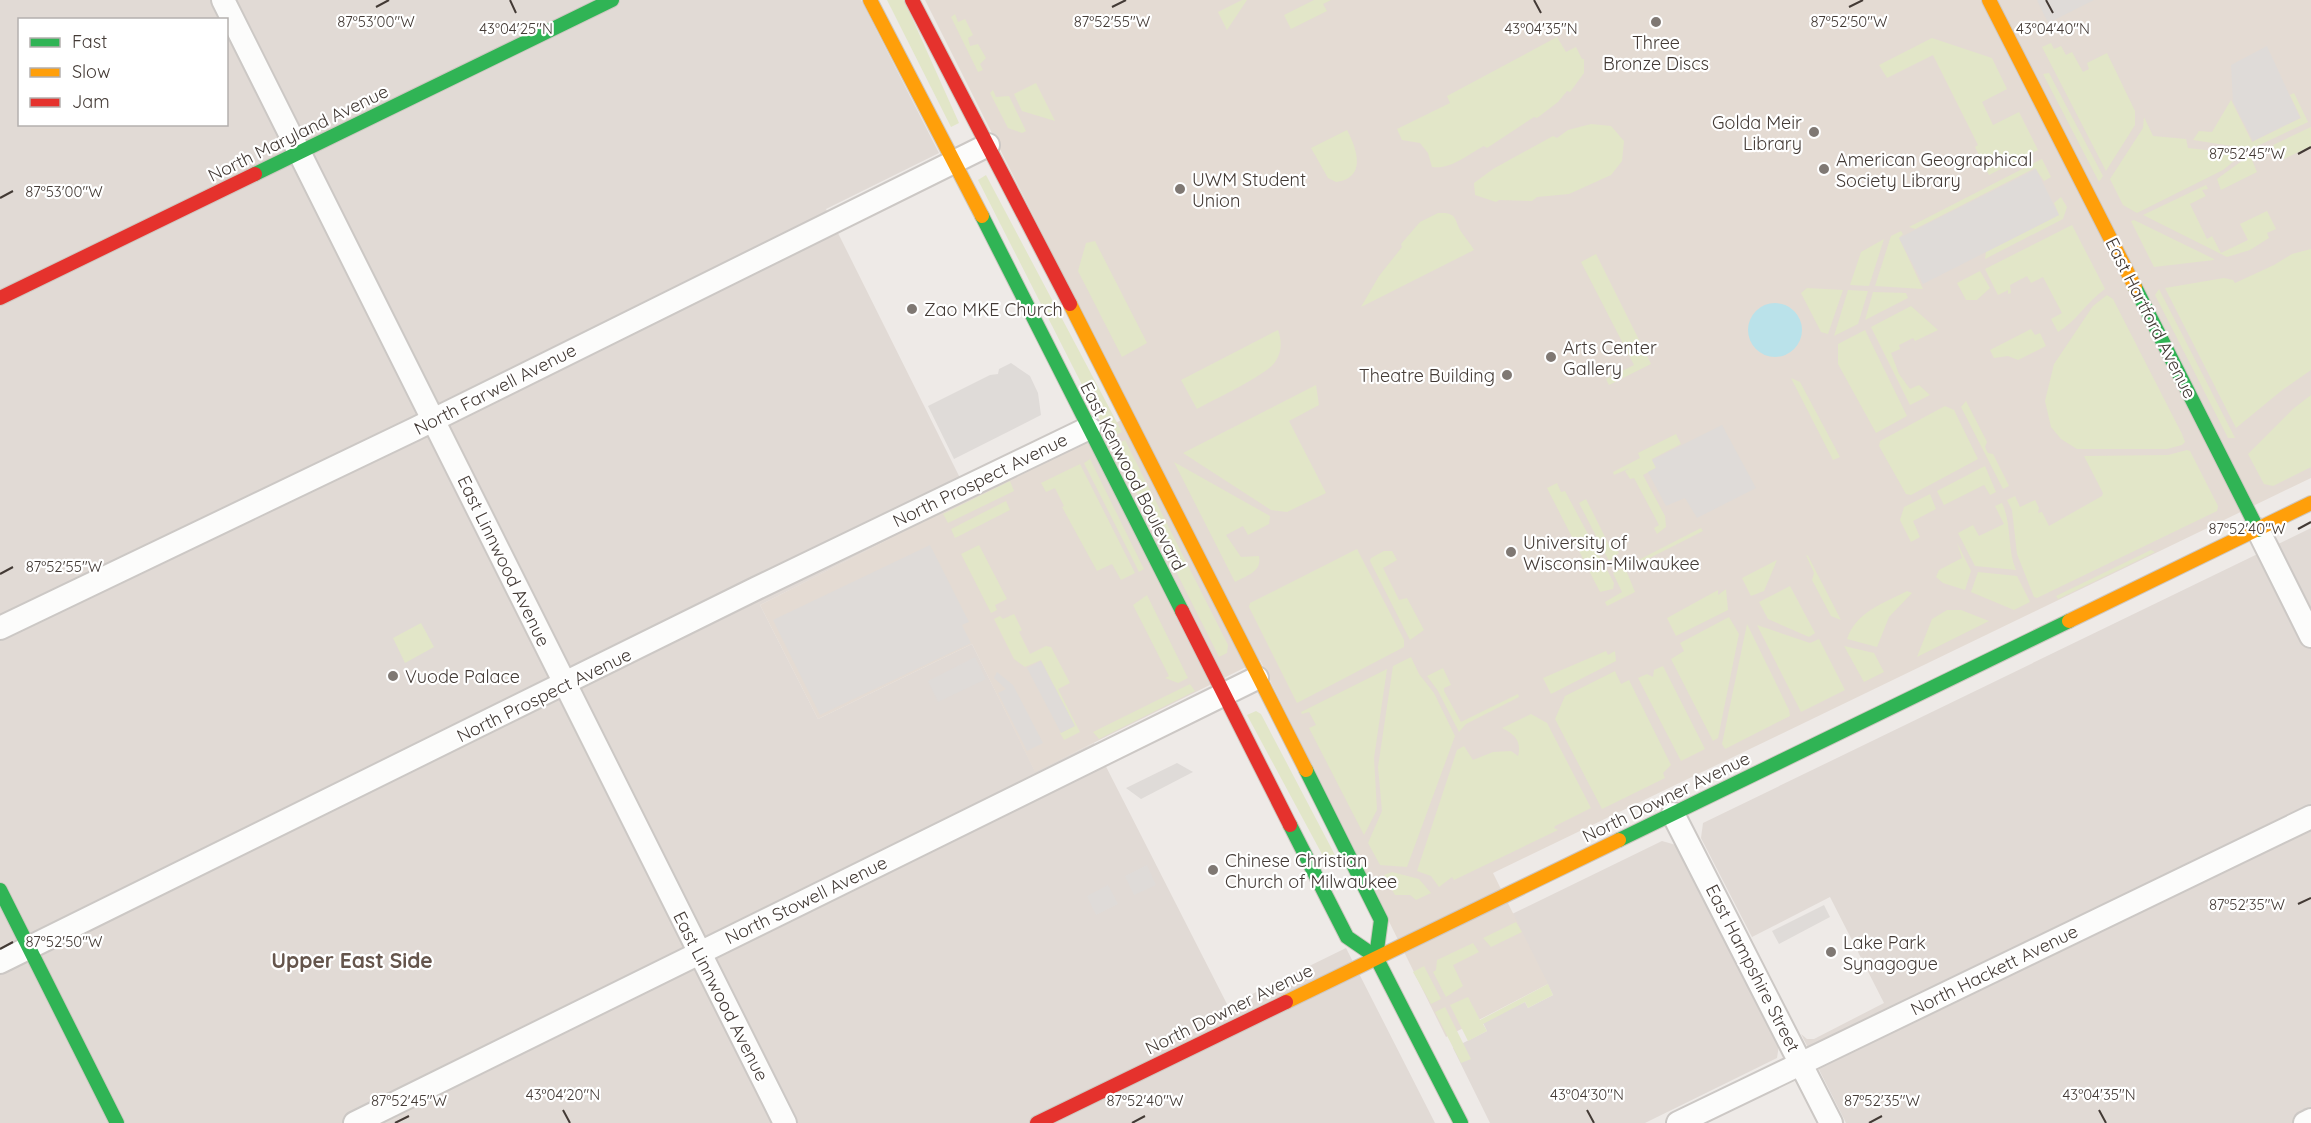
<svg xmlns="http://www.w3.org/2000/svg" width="2311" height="1123" viewBox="0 0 2311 1123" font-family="Quicksand,sans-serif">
	<rect width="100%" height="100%" fill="#eeeae7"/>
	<g fill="#e1dad5" fill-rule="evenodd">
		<path d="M0,0h861l78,153 -113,56 144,289 -210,107 58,114 154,-75 63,127 59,-28 134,263 118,-58 89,175h-1435zM20,20h206v104h-206z"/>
		<path d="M2311,528v595h-465l-45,-89 6,5h7l70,-36 -54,-106 -78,40 -51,-99 2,-15z"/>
		<path d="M1662,841l14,4 103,200 -2,13 -132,65h-155l-37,-75 34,-17 -4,-8 8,-5 34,-16 3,6 25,-13 -41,-81z"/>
	</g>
	<path fill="#e4dbd3" d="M925,0h1386v478l-818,395 55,111 -102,53 -186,-377 -225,112 -63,-128 -154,75 -58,-114 373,-191z"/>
	<g fill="#e2e6c8">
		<path d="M887,0h17l55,123 -8,4z"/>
		<path d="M1242,0h5l-20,30 -9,-18z"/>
		<path d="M1314,0h17l-8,4 4,7 -36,18 -7,-14z"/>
		<path d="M955,14l3,8 7,-3 8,16 -5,3 2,8 8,-2 8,14 -6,6 3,6 -5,2 -27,-55z"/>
		<path d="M1557,37l9,15 10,-5 6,12h2v14l-14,19 -3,-1 -9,11 -21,16 -3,-1 -47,31 -3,-2c-16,8 -33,24 -52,21l-4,-14 -8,-10 -18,-3 -5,-11 53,-26 -3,-7z"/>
		<path d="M1932,38l60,20 15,31 -25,13 11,23 26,-13 19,38 -49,25 -14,-28 3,-2 -45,-90 -46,23 -8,-13z"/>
		<path d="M2051,43l3,6 7,-3 5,9 6,-3 11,20 6,-3 -2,-6 20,-10 28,58v14l-29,46 -64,-124z"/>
		<path d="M2049,73l54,103 -4,6 -56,-108z"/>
		<path d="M1036,83l19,38 -33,-10 -8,-17z"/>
		<path d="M993,90l3,7 13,-1 17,35 -4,2 -14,-5 -18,-35z"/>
		<path d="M2294,93l14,29 -57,27 -58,-9 6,-9 13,1 19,-32 21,42 49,-24 -11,-23z"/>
		<path d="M2144,117l9,19 33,3 2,9 55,6 -20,16 -86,43 -14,-8 -13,-26 33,-51z"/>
		<path d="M1591,124l20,2 13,15 -2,20 -11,14 -42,19 -32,3 -5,4 -33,-1 -3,2 -21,-7 -1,-12 19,-14 60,-33 4,2 11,-8z"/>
		<path d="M2311,127v19l-31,15 -7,-16z"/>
		<path d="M1347,130c10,19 20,48 -11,52l-8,-4 -17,-30z"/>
		<path d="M2250,155l7,17 -36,18 -4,-11z"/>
		<path d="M2042,159l9,18 -7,4 -9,-13 -120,61 -6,-2z"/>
		<path d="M986,175l136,257 -13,6 -131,-258z"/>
		<path d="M2206,185l2,4 -6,1 4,6 -16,8 17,35 5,-3 9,17 27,-13 -8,-16 27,-13 9,18 -9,4 2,5 -19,12 -23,7 -84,-42z"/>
		<path d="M2061,197l6,10 -4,12 -78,40 1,-7 73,-37 -5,-12z"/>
		<path d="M1438,213c21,-1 15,7 24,20 4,6 8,10 12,17l-113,57 18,-31 23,-29 -1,-3 19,-22z"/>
		<path d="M2134,220l80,39v1l-60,7 -23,-46z"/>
		<path d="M2072,225l33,64c-19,13 -28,32 -47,43l-7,-13 11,-6 -19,-36 -12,6 -4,-7 -17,9 1,8 -3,1v-4l-10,5 -13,-26z"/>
		<path d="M1901,231l2,3 -4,4 24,51 -48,-3 16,-50z"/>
		<path d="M1884,239l-15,47 -19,-1 11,-33z"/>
		<path d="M1095,241l52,102 -25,14 -44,-86 8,-28z"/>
		<path d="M2311,249v121l-30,21 -45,37 -71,-140 59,-10 9,2 2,3 39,-18 18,-11z"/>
		<path d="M1596,254l55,110 -42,21 -3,-6 28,-14 -53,-103z"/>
		<path d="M1980,271l10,17 -13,12h-11l-9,-17z"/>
		<path d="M1807,288l36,2 -15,44 -7,-2 -20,-39z"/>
		<path d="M2159,289l76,149h-7l-73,-143z"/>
		<path d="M1848,290l20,1 -10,33 -24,12z"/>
		<path d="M1873,292l33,1 2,5 -43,22z"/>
		<path d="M2107,295l6,4 69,135 3,8 -3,3 -15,4h-90l-16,-10 -10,-12 -6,-26 9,-37 39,-58z"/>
		<path d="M1911,306l27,24 -23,11 -2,-3 -14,7 1,4 -9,4 8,21 11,15 9,-4 11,10 -20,10 -39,-78z"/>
		<path d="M2031,329l4,6 5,-2 6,13 -28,14 -10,-4 -14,2 -4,-8z"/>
		<path d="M1278,330c4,11 4,22 -3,32 -8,13 -62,38 -78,47l-16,-29z"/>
		<path d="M1865,330l42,86 -31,17 -38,-69v-20z"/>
		<path d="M1791,378l9,4 40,75 -7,3z"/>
		<path d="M1316,385l3,20 -30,16 37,72 -39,19 -16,-2 -88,-57z"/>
		<path d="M2311,395v72l-38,19 -9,-2 -16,-30 45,-45z"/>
		<path d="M1966,401l21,41 -2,5 3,6 5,1 16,32 -6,3 -42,-82z"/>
		<path d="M1945,406l9,4 24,49 -67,36 -5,-1 -27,-48 1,-5z"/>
		<path d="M1676,434l5,10 -29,15 4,9 -13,7 22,41 1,11 -9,7 -3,-6 5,-3 -25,-47 -4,1 -5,-8 5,-3 -16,7 -1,-3 27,-14 -2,-5z"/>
		<path d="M1125,440l103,205 -1,8 -8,4 -106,-211z"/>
		<path d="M2187,450l3,1 28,55 -1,5 -180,87 -3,-1 -17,-43 -5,-44 -5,-10 8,-4 5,11 15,-7 4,8 -1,5 4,-1 7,14 53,-30 1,-3 -19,-37 84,-1z"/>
		<path d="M1090,459l54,110 -5,3 -55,-109z"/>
		<path d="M1174,462l96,54 -1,8 -21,11 -5,-9 -17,9 15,22 18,-1c3,16 -12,19 -24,26z"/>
		<path d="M1080,464l55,109 -14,7 -9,-16 -15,7 -35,-64 2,-1 -9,-18 -9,4 -5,-9z"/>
		<path d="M1985,466l11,26 -6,3 -6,-10 -40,20 -7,-14z"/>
		<path d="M1010,481l4,10 -66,32 -5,-9z"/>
		<path d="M1557,483l4,9 4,-1 49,92 -1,6 -13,3 -53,-104z"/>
		<path d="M1930,494l6,15 -23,12 7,16 -9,5 -11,-22 4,-13z"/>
		<path d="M1586,499l25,50 5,-1 3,5 -10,8 -30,-58z"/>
		<path d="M1006,501l4,9 -55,28 -4,-9z"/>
		<path d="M2002,503c10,21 5,46 14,67l-41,-4 -17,-33 15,-8 6,11 25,-12 -9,-18z"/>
		<path d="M1701,528l2,3 -77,39 9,22 -28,14 -2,-4 17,-10 -9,-19z"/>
		<path d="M1957,543l14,28 -6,19 -22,-7 -7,-6 3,-7 23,-12z"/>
		<path d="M979,545l28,54 -12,6 2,5 -6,3 -30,-59z"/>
		<path d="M1357,549l47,91v7l-107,56 -48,-96 1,-4z"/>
		<path d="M2151,550l4,2 -97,47 -2,-3z"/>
		<path d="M1384,551h8l5,9 -14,8 16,32 8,-2 17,32 -14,10 -40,-79 1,-3z"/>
		<path d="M1806,555l2,1 33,64 -10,-4 -19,-36 2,-7z"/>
		<path d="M1777,560l-13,31 -13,5 -9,-18z"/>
		<path d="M1978,572l39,4 13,26 -16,8 -43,-18z"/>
		<path d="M1790,586l25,47 -6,4 -41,-18 -9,-17z"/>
		<path d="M1726,589l2,21 -52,26 -9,-18 51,-28v5z"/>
		<path d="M1907,591l5,2 -23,24 -12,30 -30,-8c9,-27 35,-35 60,-48z"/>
		<path d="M1147,595l41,83 -10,5 -13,-5 4,-2 -36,-71z"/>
		<path d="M1947,610h14l28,11 -72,36 15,-38z"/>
		<path d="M1014,614l8,16 -3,2 11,22 16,-8 5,1 19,36 -12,6 22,43 -16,8 -4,-7 14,-7 -33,-66 -16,7 -11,-8 -20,-40 6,-3 3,3z"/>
		<path d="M1729,617l10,17 -21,104 -5,3 -42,-82 13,-8 -4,-8z"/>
		<path d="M421,623l13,24 -29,16 -12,-25z"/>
		<path d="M1747,624l42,86 1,6 -65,33 -3,-5z"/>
		<path d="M1757,625l53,18 9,-4 26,51 -44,22z"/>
		<path d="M1844,646l30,7 10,19 -20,10z"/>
		<path d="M1606,651l2,4 7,-4 1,10 -65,33 -8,-16z"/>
		<path d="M1411,657l8,17 15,19 21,43 -48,131 -27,-2 -12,-22 14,-32 -4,-44 15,-101z"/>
		<path d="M1663,666l42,83 -24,12 -43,-83 9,-4 6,3 1,-7z"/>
		<path d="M1443,668l8,17 -7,3v3l17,31 57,-28 1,3 -53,27 -7,8 -21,-41 -11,-15z"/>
		<path d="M1387,669l-13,89 3,52 -13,25 -55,-107 7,-3 -7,-13 -7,2 -1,-2z"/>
		<path d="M1615,671l6,13 8,-4 42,85 -8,8 2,5 -63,31 -47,-90 10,-23z"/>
		<path d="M1190,684l5,7 -96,48 -6,-7z"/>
		<path d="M1256,711l5,3 75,143 -6,3 -7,-4 -76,-141z"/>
		<path d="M1531,714l16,9 44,85 -36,18 -1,2 4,2 -104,50 -2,-3 -13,10 -8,-11 -14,-5 40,-121 7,-4 9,14 20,-8 18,-1 7,5c4,-14 -3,-22 -16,-28z"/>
		<path d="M1392,872l27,7 12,14 -15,7 -6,-5h-15l-11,-20z"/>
		<path d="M1516,922l6,10 -31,15 -8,-9z"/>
		<path d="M1473,943l6,9 -26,13 10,21 -17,11 -13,-25 3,-2 1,-10z"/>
		<path d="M1424,966l17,33 -10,5 -18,-32z"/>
		<path d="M1548,984l5,11 -25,13 -3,-6 -42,22 4,7 -19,10 -18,-36 18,-8 12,23z"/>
		<path d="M1445,1007l26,52 -10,4 -26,-51z"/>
	</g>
	<g fill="#dfdbd8">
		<path d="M2037,0h57l-46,23z"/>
		<path d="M2267,46l33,72 -47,23 -20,-39 -2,-37z"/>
		<path d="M2036,169l23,46 -136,69 -24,-46z"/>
		<path d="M1011,363l19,13 8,17 3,22 -87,44 -26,-53 62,-31 8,-1 1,-5z"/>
		<path d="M1722,425l34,63 -59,30 -12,-20 -19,8 -18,-34 8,-4 -4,-8z"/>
		<path d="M930,545l39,77 -7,3 9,18 -151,72 -47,-95z"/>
		<path d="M975,657l11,22 -48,23 -10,-21z"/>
		<path d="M1041,661l34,65 -14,7 -34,-65z"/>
		<path d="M997,672l16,13 30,58 -16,8 -29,-58 8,-4 -12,-11z"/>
		<path d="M1177,763l16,9 -52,27 -15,-11z"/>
		<path d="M1147,865l9,20 -22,10 -9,-19z"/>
		<path d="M1108,885l10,19 -22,11 -9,-19z"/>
		<path d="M1824,905l6,12 -51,27 -7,-13z"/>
	</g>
	<circle fill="#bae2ea" cx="1775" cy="330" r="27"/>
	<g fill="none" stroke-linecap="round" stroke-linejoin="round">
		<defs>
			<g id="street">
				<path d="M223,0l562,1123"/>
				<path d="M2258,530l53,106"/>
				<path d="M0,628l415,-199 573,-284"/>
				<path d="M1673,814l158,309"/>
				<path d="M0,962l757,-374 332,-160"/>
				<path d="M355,1123l902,-445"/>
				<path d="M1678,1123l633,-306"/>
				<path d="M2305,1123l6,-3"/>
			</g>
			<g id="fast">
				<path d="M255,174l357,-174"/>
				<path d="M982,216l200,395"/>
				<path d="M2135,287l123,243"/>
				<path d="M1306,770l75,150 -5,37"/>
				<path d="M1290,825l57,112 29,20 85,166"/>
				<path d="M1619,840l450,-219"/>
				<path d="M0,890l117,233"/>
			</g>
			<g id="slow">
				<path d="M870,0l112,216"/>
				<path d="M1989,0l146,287"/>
				<path d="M1070,304l236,466"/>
				<path d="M2069,621l242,-118"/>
				<path d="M1286,1002l333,-162"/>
			</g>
			<g id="jam">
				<path d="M912,0l158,304"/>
				<path d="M0,298l255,-124"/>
				<path d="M1182,611l108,214"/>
				<path d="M1037,1123l249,-121"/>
			</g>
		</defs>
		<use href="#street" stroke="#ccc8c5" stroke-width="26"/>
		<use href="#fast" stroke="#cec7c0" stroke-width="16"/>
		<use href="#slow" stroke="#cec7c0" stroke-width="16"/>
		<use href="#jam" stroke="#cec7c0" stroke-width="16"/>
		<use href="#street" stroke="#fcfcfb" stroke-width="22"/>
		<use href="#fast" stroke="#30b455" stroke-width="14"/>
		<use href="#slow" stroke="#ff9f0a" stroke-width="14"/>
		<use href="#jam" stroke="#e5322d" stroke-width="14"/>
	</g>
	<path fill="none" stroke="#433a35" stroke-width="2" d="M510,0l6,13M1534,0l7,13M2046,0l7,13M376,7l13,-7M1112,7l14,-7M1849,7l14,-7M2298,154l13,-7M0,198l13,-7M2298,529l13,-7M0,574l13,-7M2298,904l13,-6M0,949l13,-7M563,1110l7,13M1587,1110l7,13M2099,1110l7,13M395,1123l14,-7M1132,1123l13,-7M1869,1123l13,-7"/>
	<g fill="#7f7873" stroke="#fff" stroke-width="2">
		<circle cx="1656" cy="22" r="6"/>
		<circle cx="1814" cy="132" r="6"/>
		<circle cx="1824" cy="169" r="6"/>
		<circle cx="1180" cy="189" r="6"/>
		<circle cx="912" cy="309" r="6"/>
		<circle cx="1551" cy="357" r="6"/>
		<circle cx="1507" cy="375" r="6"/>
		<circle cx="1511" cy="552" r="6"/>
		<circle cx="393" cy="676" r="6"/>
		<circle cx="1213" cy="870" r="6"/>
		<circle cx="1831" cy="952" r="6"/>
	</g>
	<g text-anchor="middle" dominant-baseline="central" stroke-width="4.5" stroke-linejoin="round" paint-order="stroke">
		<g font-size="18" fill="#433a35" stroke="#fff" text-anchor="start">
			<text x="1656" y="42" text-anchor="middle">Three<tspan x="1656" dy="21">Bronze Discs</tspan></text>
			<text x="1802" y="122" text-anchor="end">Golda Meir<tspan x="1802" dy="21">Library</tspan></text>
			<text x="1836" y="159">American Geographical<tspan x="1836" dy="21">Society Library</tspan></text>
			<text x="1192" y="179">UWM Student<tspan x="1192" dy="21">Union</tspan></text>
			<text x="924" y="309">Zao MKE Church</text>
			<text x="1563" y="347">Arts Center<tspan x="1563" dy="21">Gallery</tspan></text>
			<text x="1495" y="375" text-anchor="end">Theatre Building</text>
			<text x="1523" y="542">University of<tspan x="1523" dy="21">Wisconsin-Milwaukee</tspan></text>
			<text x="405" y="676">Vuode Palace</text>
			<text x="1225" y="860">Chinese Christian<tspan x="1225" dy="21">Church of Milwaukee</tspan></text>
			<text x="1843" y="942">Lake Park<tspan x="1843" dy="21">Synagogue</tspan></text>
		</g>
		<g font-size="18" fill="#433a35" stroke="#fff">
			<text transform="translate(298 133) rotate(-26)">North Maryland Avenue</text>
			<text transform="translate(2151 318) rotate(63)">East Hartford Avenue</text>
			<text transform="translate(495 389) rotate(-27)">North Farwell Avenue</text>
			<text transform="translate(1133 476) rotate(63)">East Kenwood Boulevard</text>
			<text transform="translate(980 480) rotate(-26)">North Prospect Avenue</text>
			<text transform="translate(504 561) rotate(64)">East Linnwood Avenue</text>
			<text transform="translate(544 695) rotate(-26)">North Prospect Avenue</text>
			<text transform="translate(1666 797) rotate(-26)">North Downer Avenue</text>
			<text transform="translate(806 900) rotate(-26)">North Stowell Avenue</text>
			<text transform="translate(1753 968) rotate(63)">East Hampshire Street</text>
			<text transform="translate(1994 970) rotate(-26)">North Hackett Avenue</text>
			<text transform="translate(721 996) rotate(63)">East Linnwood Avenue</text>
			<text transform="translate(1229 1009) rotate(-26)">North Downer Avenue</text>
		</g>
		<g font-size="21" font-weight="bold" fill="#65554c" stroke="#fff">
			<text x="352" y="960">Upper East Side</text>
		</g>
	</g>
	<g font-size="15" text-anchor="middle" fill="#433a35" stroke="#fff" stroke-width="4.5" stroke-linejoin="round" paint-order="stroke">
		<text x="1112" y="27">87°52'55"W</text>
		<text x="1849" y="27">87°52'50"W</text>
		<text x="376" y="27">87°53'00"W</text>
		<text x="516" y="34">43°04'25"N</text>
		<text x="1541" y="34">43°04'35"N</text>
		<text x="2053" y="34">43°04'40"N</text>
		<text x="2247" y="159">87°52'45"W</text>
		<text x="64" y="197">87°53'00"W</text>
		<text x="2247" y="534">87°52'40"W</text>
		<text x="64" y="572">87°52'55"W</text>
		<text x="2247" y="910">87°52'35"W</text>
		<text x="64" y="947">87°52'50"W</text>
		<text x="563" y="1100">43°04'20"N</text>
		<text x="1587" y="1100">43°04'30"N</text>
		<text x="2099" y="1100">43°04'35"N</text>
		<text x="409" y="1106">87°52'45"W</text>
		<text x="1145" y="1106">87°52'40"W</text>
		<text x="1882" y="1106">87°52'35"W</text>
	</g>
	<rect x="18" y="18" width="210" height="108" fill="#ffffff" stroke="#b4b0ae" stroke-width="1.5"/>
	<rect x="30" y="38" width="30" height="9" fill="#30b455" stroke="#b4b0ae" stroke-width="1.5"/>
	<text x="72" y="48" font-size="18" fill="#433a35">Fast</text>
	<rect x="30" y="68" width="30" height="9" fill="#ff9f0a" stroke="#b4b0ae" stroke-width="1.5"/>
	<text x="72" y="78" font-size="18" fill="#433a35">Slow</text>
	<rect x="30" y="98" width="30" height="9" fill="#e5322d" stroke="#b4b0ae" stroke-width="1.5"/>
	<text x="72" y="108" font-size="18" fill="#433a35">Jam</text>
</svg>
